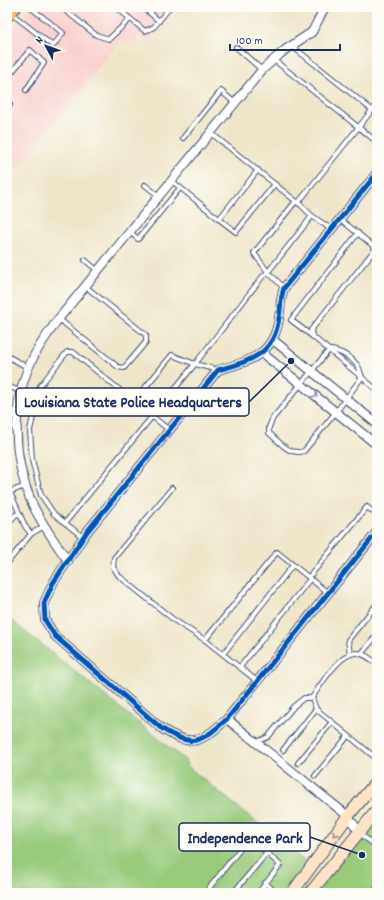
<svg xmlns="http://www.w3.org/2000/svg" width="384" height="900" viewBox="0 0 384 900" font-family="Dekko,sans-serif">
	<rect width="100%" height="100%" fill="#fdfcf7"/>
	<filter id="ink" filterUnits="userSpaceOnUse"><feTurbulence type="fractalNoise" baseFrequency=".025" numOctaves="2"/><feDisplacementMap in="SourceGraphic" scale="8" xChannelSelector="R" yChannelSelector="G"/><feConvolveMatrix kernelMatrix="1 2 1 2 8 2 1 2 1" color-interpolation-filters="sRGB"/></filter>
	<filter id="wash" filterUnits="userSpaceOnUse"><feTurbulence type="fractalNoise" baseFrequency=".012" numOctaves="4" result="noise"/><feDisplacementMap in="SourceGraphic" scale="16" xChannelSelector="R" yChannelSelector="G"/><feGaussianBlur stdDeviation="0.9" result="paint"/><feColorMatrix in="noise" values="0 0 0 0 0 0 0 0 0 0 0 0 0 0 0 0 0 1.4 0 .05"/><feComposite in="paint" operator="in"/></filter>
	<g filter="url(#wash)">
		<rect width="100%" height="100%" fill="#efe6ca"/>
		<path fill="#f7d0ce" d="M31,7h145l-29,36 -7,-6 -5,7 -5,-4 -4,4 -5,-4 -114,142v-146z"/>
		<g fill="#99ca79" stroke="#5a7c6c">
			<path d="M7,617l179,144 1,5 121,98 -22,29h-279z"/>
			<path d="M377,816v77h-61z"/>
		</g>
	</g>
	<g filter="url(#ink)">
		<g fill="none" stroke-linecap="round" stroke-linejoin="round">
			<defs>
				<g id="lane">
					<path d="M61,7l35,28 13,4 21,-20"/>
					<path d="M116,7l29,24 9,-4 16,-20"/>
					<path d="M142,7l8,6 5,-6"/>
					<path d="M150,13l9,8"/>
					<path d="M12,14l41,32 10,-13 -33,-26"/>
					<path d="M292,46l80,64"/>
					<path d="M236,47l26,23"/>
					<path d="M274,60l103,82"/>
					<path d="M7,78l23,-28 14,13 -18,27"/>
					<path d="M7,109l3,-4"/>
					<path d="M211,133l91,73 10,10 -44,56 -14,-19 42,-52"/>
					<path d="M183,138l38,-47 14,12"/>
					<path d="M172,181l47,38 39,-49"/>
					<path d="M145,185l14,11"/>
					<path d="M298,203l79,-99"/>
					<path d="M312,216l19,13"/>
					<path d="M219,219l17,13 39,-48"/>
					<path d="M340,219l37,30"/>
					<path d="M130,232l8,7 42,-51"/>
					<path d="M376,248l-65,82 1,6 65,54"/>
					<path d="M85,260l13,11"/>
					<path d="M59,319l59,48 6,1 22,-26v-7l-61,-49"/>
					<path d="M312,336l-21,-16 67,-87"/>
					<path d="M329,350c10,0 22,7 28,15 3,3 3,8 5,12l-26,35 -32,39c-15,5 -24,-9 -35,-18v-6l4,-9z"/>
					<path d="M7,356l22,12"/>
					<path d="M218,370l-23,-6 68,-88 5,-4 16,16"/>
					<path d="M7,386l13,5"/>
					<path d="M7,423l9,6"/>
					<path d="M172,488l-58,70 -1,9 6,9 55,44 31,20"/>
					<path d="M10,492l15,34 6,8"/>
					<path d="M7,493l18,-7"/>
					<path d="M65,523l130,-159 -23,-9 -38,46"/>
					<path d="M7,526l8,-11 4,-1"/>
					<path d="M84,538l-30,-24 -13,-19 -9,-35 -2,-30 10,-44 27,-34h6l96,78"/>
					<path d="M7,563l24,-29 13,-8"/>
					<path d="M309,577l58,-70 10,8"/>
					<path d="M223,654l70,-89"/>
					<path d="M350,654l-2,-14 29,-36"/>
					<path d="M361,654l16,-19"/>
					<path d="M377,664c-6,-5 -14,-12 -22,-11 -15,1 -35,32 -43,45l4,11 61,50"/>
					<path d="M240,667l70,-88"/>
					<path d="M257,681l-52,-41 72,-88 51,41"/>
					<path d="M257,742l11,-5 26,-31 10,-8h8"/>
					<path d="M283,750l33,-41"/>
					<path d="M298,763l34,-41"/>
					<path d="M315,776l33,-40"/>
					<path d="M359,833l18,14"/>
					<path d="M265,883l12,10"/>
					<path d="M205,893l44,-55 18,15 -34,40"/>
					<path d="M258,893l22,-28 -13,-12"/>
					<path d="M373,893l4,-5"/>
				</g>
				<g id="street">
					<path d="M377,173l-93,115c-4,11 -3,19 -5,30 -5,37 -29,43 -61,52l-132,163 -33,50 -9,20 1,17 10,16 106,92c32,21 40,14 66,-9l150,-187"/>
					<path d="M273,340l104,84"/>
					<path d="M262,353l115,92"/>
					<path d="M68,561c-13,-19 -28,-39 -37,-60 -19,-45 -20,-102 3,-145 6,-12 15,-23 22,-34l206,-252 23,-20 27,-18 13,-25"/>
					<path d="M227,719l121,97 11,16"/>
				</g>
				<g id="secondary">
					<path d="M292,893l56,-77 29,-35"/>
					<path d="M310,893l67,-83"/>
				</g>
				<path id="primary" d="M7,15l7,-8"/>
			</defs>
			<use href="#lane" stroke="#3b4a6e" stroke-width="6"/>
			<use href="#street" stroke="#3b4a6e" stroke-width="10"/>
			<use href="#secondary" stroke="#3b4a6e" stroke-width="13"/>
			<use href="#primary" stroke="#3b4a6e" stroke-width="15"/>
			<use href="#lane" stroke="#fff" stroke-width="4"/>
			<use href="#street" stroke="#fff" stroke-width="8"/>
			<use href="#secondary" stroke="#fee4c6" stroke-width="11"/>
			<use href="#primary" stroke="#fdbc70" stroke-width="13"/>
			<defs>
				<path id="cycleway" d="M377,173l-93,115c-4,11 -3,19 -5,30 -5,37 -29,43 -61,52l-132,163 -33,50 -9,20 1,17 10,16 106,92c32,21 40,14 66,-9l150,-187"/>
			</defs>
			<use href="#cycleway" stroke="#fdfcf7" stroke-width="8"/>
			<use href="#cycleway" stroke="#0057b8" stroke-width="5"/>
		</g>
		<defs><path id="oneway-chevron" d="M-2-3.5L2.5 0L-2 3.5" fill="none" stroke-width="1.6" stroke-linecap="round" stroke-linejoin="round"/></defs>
		<use stroke="#8d97ae" href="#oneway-chevron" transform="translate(315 395) rotate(39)"/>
		<use stroke="#8c8a92" href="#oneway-chevron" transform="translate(335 834) rotate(127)"/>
	</g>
	<path fill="none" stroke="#1b2f5e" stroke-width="1.5" d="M291 361L249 402M362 855L310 837"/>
	<g fill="#1b2f5e" stroke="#fdfcf7" stroke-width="1.5">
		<circle cx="291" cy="361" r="4"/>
		<circle cx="362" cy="855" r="4"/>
	</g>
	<g fill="#fdfcf7" stroke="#1b2f5e" stroke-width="1.5">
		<rect x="16" y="388" width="233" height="28" rx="4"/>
		<rect x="179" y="823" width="131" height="28" rx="4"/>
	</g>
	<g font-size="16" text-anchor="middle" font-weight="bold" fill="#1b2f5e">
		<text x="133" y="407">Louisiana State Police Headquarters</text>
		<text x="245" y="843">Independence Park</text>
	</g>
	<rect width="384" height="900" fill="none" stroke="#fdfcf7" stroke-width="24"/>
	<g transform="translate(46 46) rotate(311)" stroke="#fdfcf7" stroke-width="3" paint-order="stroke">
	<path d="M0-3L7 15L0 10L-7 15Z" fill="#1b2f5e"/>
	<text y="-6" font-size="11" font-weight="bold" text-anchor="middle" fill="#1b2f5e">N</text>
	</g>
	<path d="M230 44v6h110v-6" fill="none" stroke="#1b2f5e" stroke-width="2"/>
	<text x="236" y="44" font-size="12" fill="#1b2f5e" stroke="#fdfcf7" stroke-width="3" paint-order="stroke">100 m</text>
</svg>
